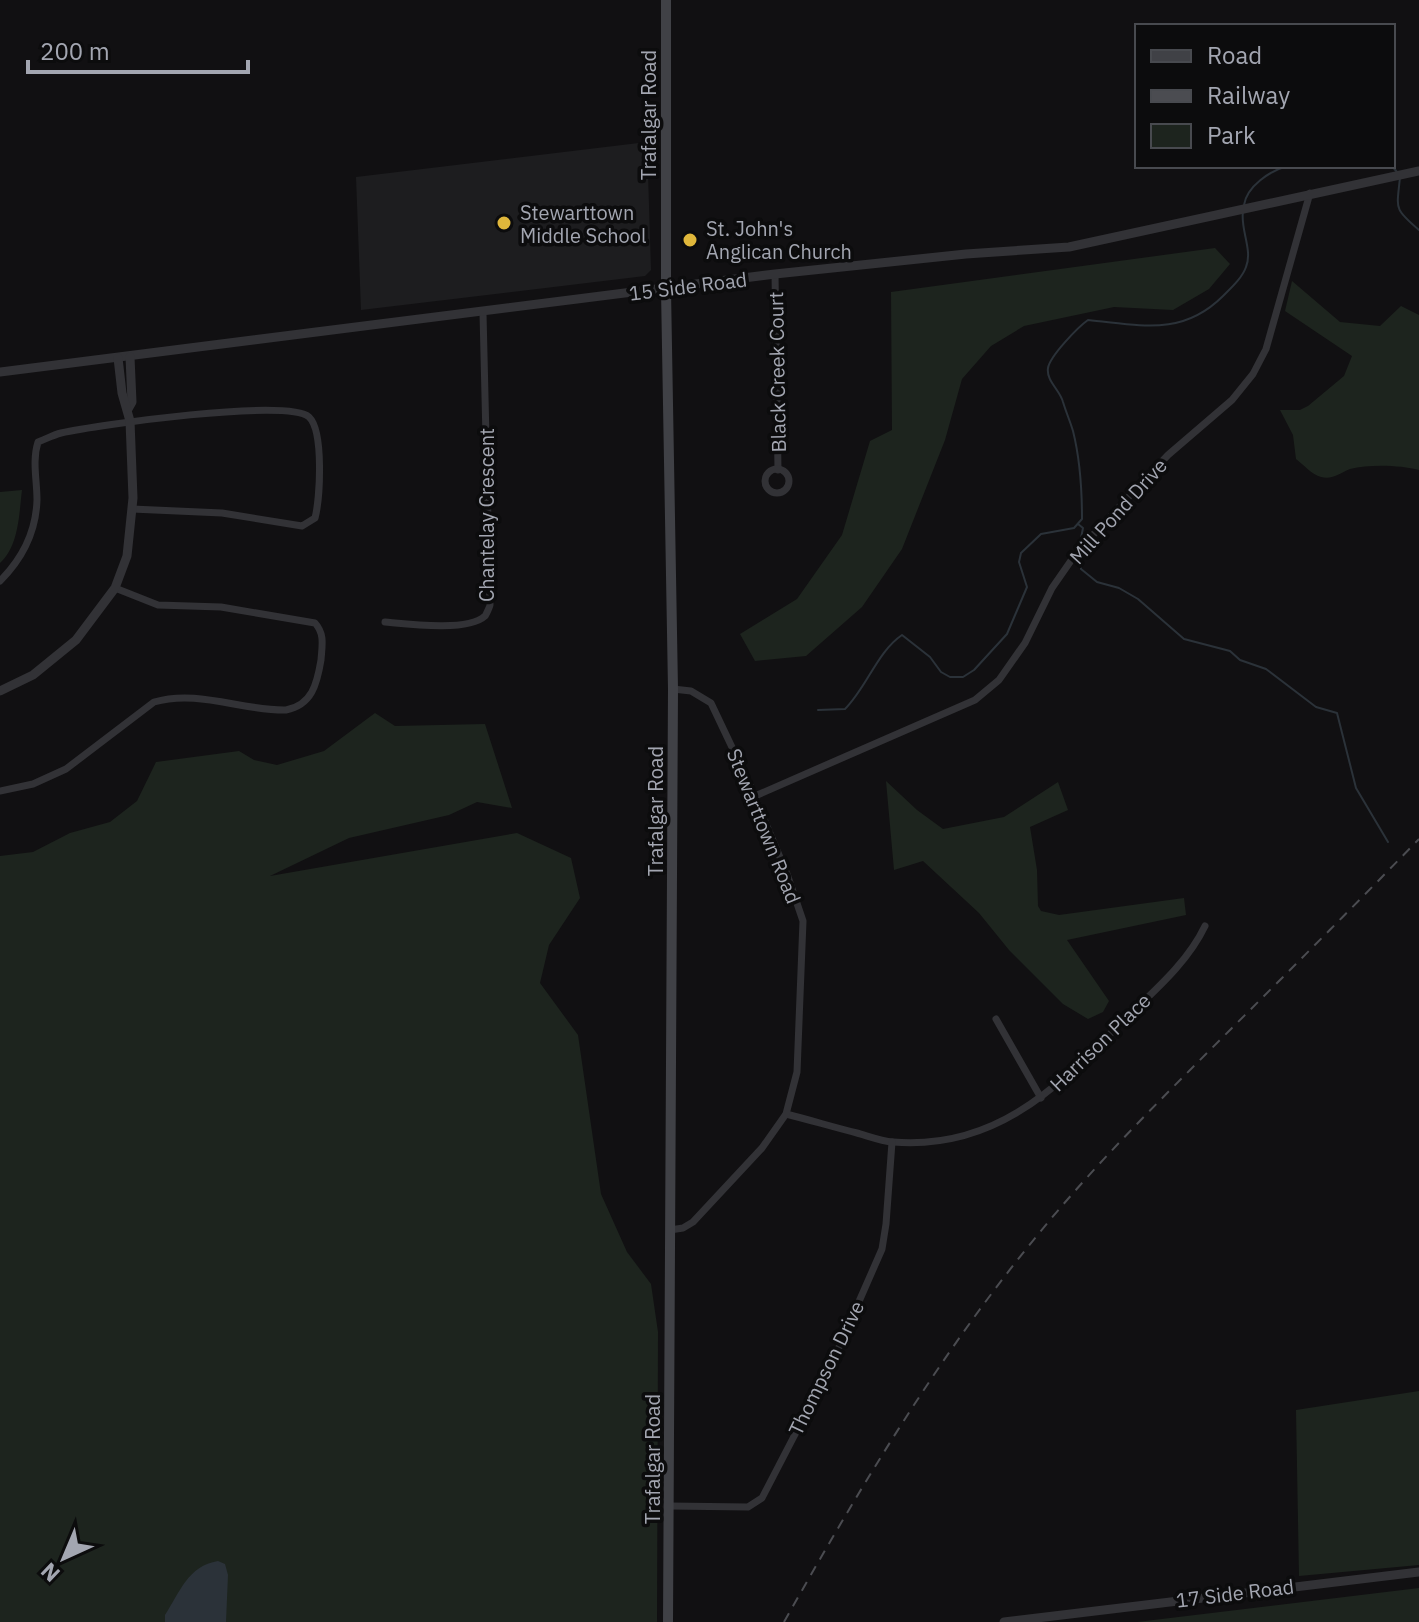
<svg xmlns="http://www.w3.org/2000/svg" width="1419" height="1622" viewBox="0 0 1419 1622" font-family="'IBM Plex Sans',sans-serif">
	<rect width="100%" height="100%" fill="#111012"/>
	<path fill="#1d1d1f" d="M647,142l4,128 -6,6 -284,34 -5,-133z"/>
	<g fill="#1d241e">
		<path d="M1215,248l15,16 -21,25 -36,21 -59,-3 -90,19 -33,20 -29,33 -17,61 -43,109 -40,58 -56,49 -51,5 -15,-27 57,-35 45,-64 28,-94 22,-11 -1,-138z"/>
		<path d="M1292,281l48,41 40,4 21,-20 18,9v155c-19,-5 -49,-6 -69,-1 -10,4 -17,11 -29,8 -9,-2 -18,-13 -25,-18l-3,-24 -13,-25h20l8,-4 36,-30 8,-20 -67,-45z"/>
		<path d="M22,490c-3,24 -3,56 -22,73v-71z"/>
		<path d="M375,713l20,13 90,-2 27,84 -35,-6 -28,13 -100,23 -79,38 247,-43 54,25 9,40 -31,47 -9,38 38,52 23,159 26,58 24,32 7,48 -1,290h-657v-766l33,-4 37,-19 40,-11 27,-21 19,-39 83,-11 15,9 23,5 47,-14z"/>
		<path d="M886,781l31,29 26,19 61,-12 54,-35 10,28 -38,17 7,43 1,36 3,5 18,4 125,-17 2,17 -119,25 42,61 -6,11 -15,7 -25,-15 -54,-54 -30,-37 -56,-52 -29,9z"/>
		<path d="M1419,1391v174l-120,11 -3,-166z"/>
		<path d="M1419,1588v34h-282z"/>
	</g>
	<path fill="#2b3239" d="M218,1561l7,3 3,11 -2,47h-61v-7c15,-23 23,-49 53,-54z"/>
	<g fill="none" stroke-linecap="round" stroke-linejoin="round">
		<g stroke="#2b3239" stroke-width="2">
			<path d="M1392,166l5,6"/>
			<path d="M1400,177c-3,32 -7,31 19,53"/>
			<path d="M1244,205c3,-19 26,-34 43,-39"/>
			<path d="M1078,524l5,4 -3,15"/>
			<path d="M1080,554l1,15 16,13 22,6 19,11 46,40 46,12 10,9 26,9 50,38 21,6 19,75 32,54"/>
			<path d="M818,710l27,-1c22,-22 32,-57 57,-74l28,22 11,15 9,5h13l11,-7 33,-36 20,-47 -8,-25 2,-9 20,-19 33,-6 8,-9c0,-29 -2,-60 -9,-88 -3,-10 -7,-19 -10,-29 -3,-12 -17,-21 -15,-34 2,-12 30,-41 40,-48 52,5 94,17 135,-24 9,-9 19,-18 23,-29 7,-17 -6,-38 -3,-56"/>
		</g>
		<g stroke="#323236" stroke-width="7">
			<path d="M775,274l3,196"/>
			<circle cx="777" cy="481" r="12"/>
			<path d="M0,581c22,-22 36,-50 37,-81 0,-20 -5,-39 1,-58 8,-3 15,-7 23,-9 35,-8 227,-35 248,-16 15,14 11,82 6,101l-13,8 -80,-13 -90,-4"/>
			<path d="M385,622c22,2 83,10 100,-6 1,-1 5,-10 5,-11l-7,-292"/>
			<path d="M0,791l33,-7 33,-15 88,-67c44,-13 88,9 132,8 26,-5 31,-26 35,-50 1,-14 4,-26 -6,-37l-94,-16 -63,-2 -43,-17"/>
			<path d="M755,796l220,-96 24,-20 26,-37 27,-55 25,-36 91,-97 64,-55 21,-26 13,-25 44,-156"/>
			<path d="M996,1019l45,79"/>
			<path d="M786,1114c24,6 47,13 71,19 11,3 24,8 36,9 99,8 160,-50 224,-115 31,-31 69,-61 88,-101"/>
			<path d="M670,1230l13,-2 10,-6 69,-74 24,-34 11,-42 6,-151 -16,-47 -38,-91 -38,-80 -20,-12 -18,-2"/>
			<path d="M670,1506l78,1 14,-9 70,-135 50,-114 4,-25 6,-82"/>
		</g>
		<g stroke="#323236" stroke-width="9">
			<path d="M0,372l775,-98 191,-20 103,-7 350,-76"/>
			<path d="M128,409l4,-7 -2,-45"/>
			<path d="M0,691l33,-16 43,-35 39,-52 12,-32 6,-58 -3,-77 -8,-28 -4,-35"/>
			<path d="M1004,1622l415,-50"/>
		</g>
		<path stroke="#404146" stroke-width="10" d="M666,0v290l7,399 -5,933"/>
		<path stroke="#4b4c51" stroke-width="2" stroke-dasharray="10 8" stroke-linecap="butt" d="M784,1622c77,-136 156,-269 256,-390 59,-72 125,-137 191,-203 63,-63 126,-126 188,-190"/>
	</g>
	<g fill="#e0b73b" stroke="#0c0c0d" stroke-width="3">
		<circle cx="504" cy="223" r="8"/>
		<circle cx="690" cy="240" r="8"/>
	</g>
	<g text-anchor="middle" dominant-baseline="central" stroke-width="7" stroke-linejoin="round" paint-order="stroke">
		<g font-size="20" fill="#a3a6b1" stroke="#0c0c0d">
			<text transform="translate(648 115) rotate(-90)">Trafalgar Road</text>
			<text transform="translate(688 286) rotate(-7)">15 Side Road</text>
			<text transform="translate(777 372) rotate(-91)">Black Creek Court</text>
			<text transform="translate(1118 511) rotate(-48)">Mill Pond Drive</text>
			<text transform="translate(486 515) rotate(-90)">Chantelay Crescent</text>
			<text transform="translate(655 811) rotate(-90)">Trafalgar Road</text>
			<text transform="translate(764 826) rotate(68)">Stewarttown Road</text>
			<text transform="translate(1100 1042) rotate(-44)">Harrison Place</text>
			<text transform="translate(826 1368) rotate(-64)">Thompson Drive</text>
			<text transform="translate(652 1459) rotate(-90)">Trafalgar Road</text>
			<text transform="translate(1235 1593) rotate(-7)">17 Side Road</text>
		</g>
		<g font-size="20" fill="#a3a6b1" stroke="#0c0c0d" text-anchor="start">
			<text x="520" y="212">Stewarttown<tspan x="520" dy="23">Middle School</tspan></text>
			<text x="706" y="228">St. John's<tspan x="706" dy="23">Anglican Church</tspan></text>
		</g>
	</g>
	<rect x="1135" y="24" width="260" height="144" fill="#0c0c0d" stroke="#484a4f" stroke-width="2"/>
	<rect x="1151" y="50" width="40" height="12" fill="#404146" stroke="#484a4f" stroke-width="2"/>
	<text x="1207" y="64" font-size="24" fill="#a3a6b1">Road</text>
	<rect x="1151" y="90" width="40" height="12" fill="#4b4c51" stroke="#484a4f" stroke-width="2"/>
	<text x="1207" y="104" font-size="24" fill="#a3a6b1">Railway</text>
	<rect x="1151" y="124" width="40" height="24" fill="#1d241e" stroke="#484a4f" stroke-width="2"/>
	<text x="1207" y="144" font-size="24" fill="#a3a6b1">Park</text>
	<g transform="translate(64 1558) rotate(224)" stroke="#0c0c0d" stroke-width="6" paint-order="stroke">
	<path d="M0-6L14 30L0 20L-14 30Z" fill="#a3a6b1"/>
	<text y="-12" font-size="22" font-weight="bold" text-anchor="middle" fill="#a3a6b1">N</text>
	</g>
	<path d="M28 60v12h220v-12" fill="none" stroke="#a3a6b1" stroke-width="4"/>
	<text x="40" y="60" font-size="24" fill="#a3a6b1" stroke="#0c0c0d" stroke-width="6" paint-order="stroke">200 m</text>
</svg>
